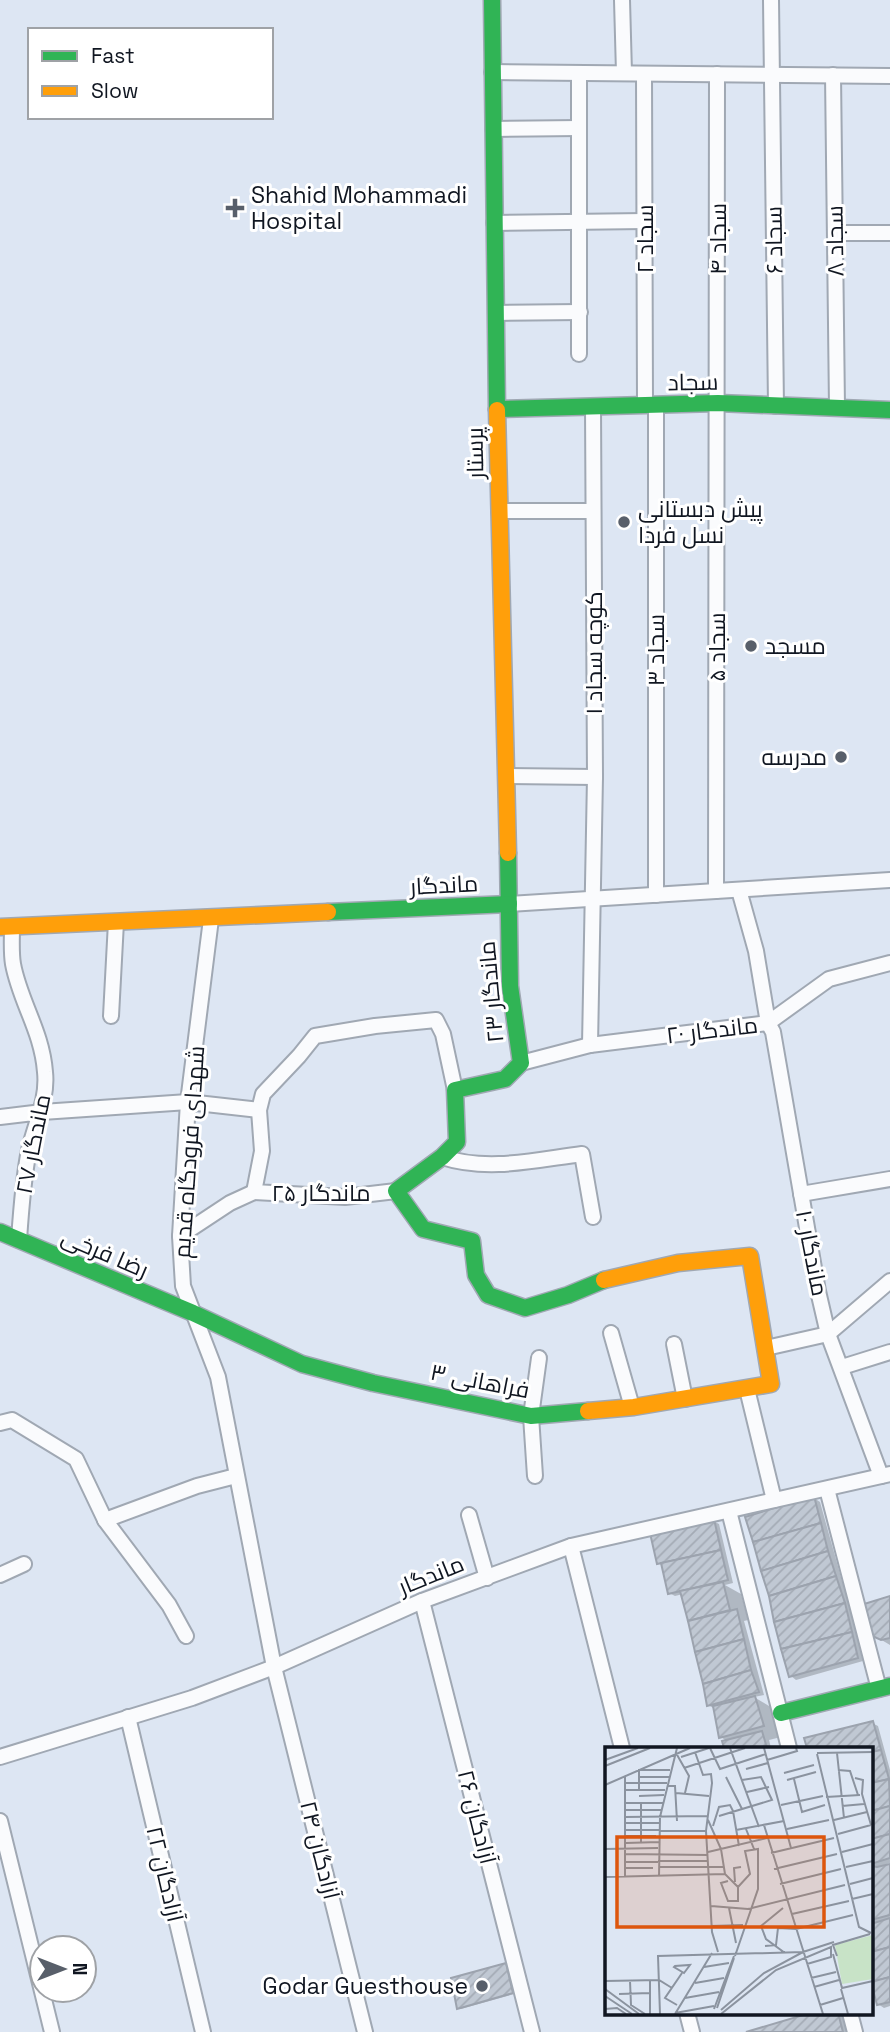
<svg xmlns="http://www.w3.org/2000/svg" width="890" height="2032" viewBox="0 0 890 2032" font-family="'Space Grotesk',Cairo,sans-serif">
	<defs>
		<pattern id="building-hatch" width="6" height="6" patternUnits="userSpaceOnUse" patternTransform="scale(1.75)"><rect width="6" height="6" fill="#c0c8d3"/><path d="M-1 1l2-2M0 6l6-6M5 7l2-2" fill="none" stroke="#a4abb5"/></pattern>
	</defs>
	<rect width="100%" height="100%" fill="#dde6f3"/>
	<g fill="#0003">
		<path d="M814,1498l6,4 22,79 12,7 6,19 30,-9v47l-20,-12 -5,-20 -13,3 11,45 -67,19 -5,-4z"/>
		<path d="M713,1521l6,3 14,59 -8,2 16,9 7,26 -4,1 20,74 -10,2 20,12 7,28 -12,3 2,8h-45l-2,-6h4l-7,-5 -6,-28 -7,-4 -25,-111 -8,2 -6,-3 -6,-27 -4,-3z"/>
		<path d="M872,1723l6,3 12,44v93l-3,1 3,2v140l-6,2 -6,-4 -7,-25v-231h-63l-2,-9z"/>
		<path d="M505,1965l3,2 6,27 -53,15 -2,-1z"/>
		<path d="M816,2013h29l8,19h-101z"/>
	</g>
	<g fill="url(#building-hatch)" stroke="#9ca3ae" stroke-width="2">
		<path d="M814,1496l7,27 -68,19 -8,-25z"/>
		<path d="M714,1519l7,31 -64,14 -7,-31z"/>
		<path d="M821,1523l7,28 -67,20 -8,-29z"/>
		<path d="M721,1550l7,30 -60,14 -7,-31z"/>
		<path d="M828,1551l8,25 -67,20 -8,-25z"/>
		<path d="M836,1576l9,27 -71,19 -5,-26z"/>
		<path d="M723,1582l7,28 -42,11 -8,-30z"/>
		<path d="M890,1596v42l-9,2 -13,-6 -7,-29z"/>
		<path d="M845,1603l7,29 -71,17 -7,-27z"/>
		<path d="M737,1609l7,30 -49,13 -7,-31z"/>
		<path d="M852,1632l6,26 -69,19 -8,-28z"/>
		<path d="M744,1639l7,31 -48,14 -8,-32z"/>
		<path d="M751,1670l8,22 -52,14 -4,-22z"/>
		<path d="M755,1696l9,30 -45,12 -6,-32z"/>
		<path d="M873,1721l8,29 -10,2v-4h-64l-3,-10z"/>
		<path d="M762,1731l5,17h-43l-2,-7z"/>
		<path d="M881,1750l8,29 -18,4v-31z"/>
		<path d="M889,1779l1,27 -19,5v-28z"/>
		<path d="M890,1806v28l-19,5v-28z"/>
		<path d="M890,1834v24l-19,6v-25z"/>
		<path d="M890,1864v51l-19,5v-54l6,1z"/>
		<path d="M890,1918v29l-19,5v-28z"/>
		<path d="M890,1947v30l-19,5v-30z"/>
		<path d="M506,1963l7,30 -56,16 -6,-31z"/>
		<path d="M890,1977v25l-13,3 -6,-23z"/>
		<path d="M810,2013h28l5,19h-97z"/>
	</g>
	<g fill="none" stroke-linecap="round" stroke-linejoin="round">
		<defs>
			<g id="street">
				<path d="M622,0l2,73"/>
				<path d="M771,0l5,406"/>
				<path d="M492,72l398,4"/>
				<path d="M644,74l1,331"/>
				<path d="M833,75l4,332"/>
				<path d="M493,129l86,-1"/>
				<path d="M494,223l151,-2"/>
				<path d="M835,233h55"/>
				<path d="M496,313l84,-1"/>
				<path d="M579,354v-281"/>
				<path d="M656,405v490"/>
				<path d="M499,511h94"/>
				<path d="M506,776l89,1"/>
				<path d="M739,890l17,61 12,72 5,9 45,259 10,43 53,142"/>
				<path d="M716,891l1,-817"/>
				<path d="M509,904l381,-24"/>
				<path d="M211,919l-23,183 -8,134 3,50 35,91 56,290 91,365"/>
				<path d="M12,927c0,12 -1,25 1,37 7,38 29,67 32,108 3,27 -10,52 -16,78 -6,30 -8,60 -10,90"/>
				<path d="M111,1016l5,-94"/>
				<path d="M590,1045l5,-268 -2,-370"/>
				<path d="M521,1063l69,-18 178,-22 61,-44 61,-16"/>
				<path d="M0,1117l42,-5 146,-10 71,8"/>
				<path d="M442,1157c46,15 93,3 140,-3l11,63"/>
				<path d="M396,1191l-51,6 -91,-5 8,-41 -3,-41 4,-16 36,-38 16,-20 60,-10 61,-6 7,14 12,56"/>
				<path d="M801,1194l89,-15"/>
				<path d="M180,1236l50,-33 24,-11"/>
				<path d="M611,1333l21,74"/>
				<path d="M674,1344l11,55"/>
				<path d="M766,1348l62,-14 62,-53"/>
				<path d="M842,1367l48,-15"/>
				<path d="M747,1389l27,111"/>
				<path d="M0,1423l12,-3 64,39 29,61 64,85 17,31"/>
				<path d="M535,1476l-4,-60 8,-58"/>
				<path d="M827,1489l52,200"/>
				<path d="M729,1511l60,237"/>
				<path d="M469,1515l18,63"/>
				<path d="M105,1520l92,-34 39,-10"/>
				<path d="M571,1546l51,202"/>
				<path d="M0,1575l24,-11"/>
				<path d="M422,1601l110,431"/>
				<path d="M128,1717l75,315"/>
				<path d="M0,1757l192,-59 82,-31 148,-66 149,-55 319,-72"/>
				<path d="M0,1821l52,211"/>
				<path d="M687,2013l5,19"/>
				<path d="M850,2013l5,19"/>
			</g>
			<g id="fast">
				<path d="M492,0l5,410"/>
				<path d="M497,409l221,-6 172,7"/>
				<path d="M508,853l2,133 11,77 -16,16 -50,11 2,52 -15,15 -46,34 27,38 49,12 4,34 12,20 37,13 43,-13 36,-15"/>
				<path d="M328,912l181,-8"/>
				<path d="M0,1232l193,81 109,51 71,19 158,33 57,-5"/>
				<path d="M781,1713l109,-27"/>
			</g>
			<g id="slow">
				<path d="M497,410l11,443"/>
				<path d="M0,927l328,-15"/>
				<path d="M588,1411l46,-4 137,-23 -21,-128 -72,7 -74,17"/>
			</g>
		</defs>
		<use href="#street" stroke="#a0a8b3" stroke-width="18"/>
		<use href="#fast" stroke="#a0a8b3" stroke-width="19"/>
		<use href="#slow" stroke="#a0a8b3" stroke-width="19"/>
		<use href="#street" stroke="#fafbfd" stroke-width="14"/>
		<use href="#fast" stroke="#30b455" stroke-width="16"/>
		<use href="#slow" stroke="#ff9f0a" stroke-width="16"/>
	</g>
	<g fill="#585f6a" stroke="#fff" stroke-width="2.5">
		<path d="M231.5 197.5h7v7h7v7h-7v7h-7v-7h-7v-7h7z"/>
		<circle cx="624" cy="522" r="7"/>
		<circle cx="751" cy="646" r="7"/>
		<circle cx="841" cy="757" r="7"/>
		<circle cx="482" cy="1986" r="7"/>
	</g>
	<g text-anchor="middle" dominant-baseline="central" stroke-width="6" stroke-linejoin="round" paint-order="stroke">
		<g font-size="23" fill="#101621" stroke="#fff" text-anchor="start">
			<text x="251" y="195">Shahid Mohammadi<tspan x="251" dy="26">Hospital</tspan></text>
			<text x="638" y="509">پیش دبستانی<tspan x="638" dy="26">نسل فردا</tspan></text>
			<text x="765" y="646">مسجد</text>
			<text x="827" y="757" text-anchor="end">مدرسه</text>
			<text x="468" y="1986" text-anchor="end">Godar Guesthouse</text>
		</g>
		<g font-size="23" fill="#101621" stroke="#fff">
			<text transform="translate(645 239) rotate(-90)">سجاد ۲</text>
			<text transform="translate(718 239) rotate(-90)">سجاد ۴</text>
			<text transform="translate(774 240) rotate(-91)">سجاد ۶</text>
			<text transform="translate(835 241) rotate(-91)">سجاد ۸</text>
			<text transform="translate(693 382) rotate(-1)">سجاد</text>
			<text transform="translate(475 453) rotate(-91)">پرستار</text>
			<text transform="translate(717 647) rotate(-90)">سجاد ۵</text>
			<text transform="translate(656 650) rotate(-90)">سجاد ۳</text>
			<text transform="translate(594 653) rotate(-90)">کوچه سجاد ۱</text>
			<text transform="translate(444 885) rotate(-3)">ماندگار</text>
			<text transform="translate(491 992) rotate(-95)">ماندگار ۲۳</text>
			<text transform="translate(712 1030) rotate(-7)">ماندگار ۲۰</text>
			<text transform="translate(33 1144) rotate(-79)">ماندگار ۲۷</text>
			<text transform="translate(189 1152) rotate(-86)">شهدای فرودگاه قدیم</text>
			<text x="321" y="1193">ماندگار ۲۵</text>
			<text transform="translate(105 1253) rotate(23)">رضا فرخی</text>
			<text transform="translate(812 1253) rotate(79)">ماندگار ۱۰</text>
			<text transform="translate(480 1381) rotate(11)">فراهانی ۳</text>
			<text transform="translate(431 1575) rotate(-22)">ماندگار</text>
			<text transform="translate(477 1817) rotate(76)">آزادگان ۲۶</text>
			<text transform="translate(320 1850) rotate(76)">آزادگان ۲۴</text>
			<text transform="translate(165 1874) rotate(77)">آزادگان ۲۲</text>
		</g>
	</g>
	<g transform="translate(605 1747)">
		<rect width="268" height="268" fill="#dde6f3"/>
		<path d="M268,188v44l-31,5 -7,-39z" fill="#c8e3c7"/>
		<path fill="none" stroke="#8b939f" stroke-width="2" d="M105,1l10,21 46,-15M125,1l29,79M159,1l27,100M90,5l8,23 8,-1 1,9 -6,48 6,101 6,20M71,6l13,23 -4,17M212,6l56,-1M232,6l7,65M212,7l42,173 12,6M76,10l28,-9M0,13l33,-12M162,13l30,-9 -1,-3M0,19l45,-18M79,21l61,-20M141,22l22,-6M233,23l12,1 8,24M179,26l30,-8M35,30h29M121,30l16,32M250,31l8,2 -1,14 9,31M189,32l8,33 23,-7M182,33l29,-8M20,36h42M0,38l85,-37M62,39h8l2,35M20,43h40M34,43v-20h31M142,45l22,-5M71,46l33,3M34,49l25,-1M221,50l34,-2M20,56h38M176,58l42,-9M237,59l22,-2M20,63h37M128,64l6,35M114,69l53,-16 -11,-23 -19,3M20,70l83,-1M103,73l13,29 4,25M229,73l33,-8M20,76h35M159,78l59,189M108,79l6,-19 11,-2 3,6M141,82l8,20M182,82l42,-9M20,83h34M131,83l48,-9M54,84h47M233,87l33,-9M20,89h31M36,95v-39M21,96l33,-1M0,102l53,-1M103,105l59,-14M237,105l31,-8M166,106l63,-15M20,107l83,1M53,114h50M20,115h33M54,120h64M241,120l27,-6M20,121h28M169,122l63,-15M0,130l120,-3 13,13 12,-13 -5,-23 13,-2v40l-23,67M20,130v-101M54,130l1,-60 17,-69M123,134l-7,2 7,18h10v-14M130,135l-1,-14 7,-1M175,137l61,-15M245,137l23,-6M247,152l21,-5M106,159l37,3 97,-24M124,161l7,35M178,161l-22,18 5,13 19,14M187,167l57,-13M106,179l32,-1M160,199l11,-1 2,-17 18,1 57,-14M228,207l9,34 31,-7M232,209l-4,-11 37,-11M85,218l-6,8 -10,-6 1,-1zM99,220l25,-4M206,231l25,-6M45,233v34M0,234l54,-1 13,8M25,234l1,24 14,9M90,236l29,-5M209,240l25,-7M0,242l34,25M236,242l7,25M14,247l31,-1M0,249l27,18M80,251l34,-6M72,258l-12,-7 17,-25M215,258l23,-7M112,261l17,-50M0,262l12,-1 9,6M109,262l20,-53M116,263l43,-37 39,-21 31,-10M70,266l39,-7M55,267l-2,-58 145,-4M70,267l37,-61M116,267l55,-44 55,-23v10l-24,7"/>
		<path fill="#dd560d" fill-opacity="0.15" stroke="#dd560d" stroke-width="3.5" d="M12,90h207v90h-207z"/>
		<rect width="268" height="268" fill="none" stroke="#101621" stroke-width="3.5"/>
	</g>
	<rect x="28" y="28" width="245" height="91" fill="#ffffff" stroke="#9fa2a6" stroke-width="2"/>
	<rect x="42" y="51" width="35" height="10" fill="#30b455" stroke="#9fa2a6" stroke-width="2"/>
	<text x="91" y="63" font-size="21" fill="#101621">Fast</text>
	<rect x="42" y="86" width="35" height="10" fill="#ff9f0a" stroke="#9fa2a6" stroke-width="2"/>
	<text x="91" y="98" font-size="21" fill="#101621">Slow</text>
	<g transform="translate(63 1969) rotate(90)"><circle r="33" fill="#ffffff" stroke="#9fa2a6" stroke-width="2"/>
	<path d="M0-5L12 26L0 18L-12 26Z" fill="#585f6a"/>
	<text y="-10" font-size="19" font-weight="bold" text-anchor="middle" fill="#101621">N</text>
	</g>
</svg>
